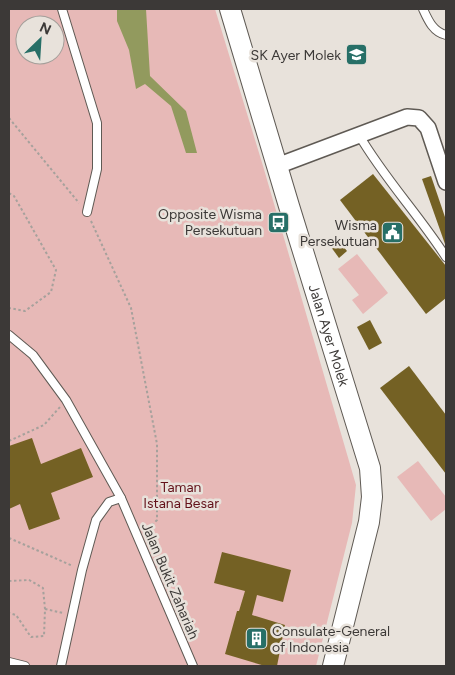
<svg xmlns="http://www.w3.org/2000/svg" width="455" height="675" viewBox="0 0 455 675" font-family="Figtree,sans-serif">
	<rect width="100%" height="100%" fill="#e8e2db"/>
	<g fill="#e7b9b7" fill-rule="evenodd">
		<path d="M9,9h206l48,157 93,319 -4,38 -36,143h-307zM25,25h30v30h-30z"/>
		<path d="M357,254l31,39 -25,21 -11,-14 7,-5 -21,-26z"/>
		<path d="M418,461l28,36v12l-15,12 -34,-44z"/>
	</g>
	<path fill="#929a5e" d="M117,9h29l4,67 36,35 11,42h-11l-15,-47 -26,-22 -9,5 -7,-39 -12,-29z"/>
	<g fill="#746124">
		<path d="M373,174l73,92v32l-20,16 -86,-114z"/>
		<path d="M431,176l15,44v24h-1l-23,-65z"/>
		<path d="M339,241l8,10 -8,7 -8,-11z"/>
		<path d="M370,320l12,23 -13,7 -12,-23z"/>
		<path d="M409,366l37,49v59l-66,-86z"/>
		<path d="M32,438l9,26 40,-16 12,29 -42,16 9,26 -31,11 -9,-26 -11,5v-63z"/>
		<path d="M222,552l69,18 -8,32 -26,-7 -5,20 33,10 -8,41h-12l-40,-12 12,-43h2l6,-20 -31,-8z"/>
	</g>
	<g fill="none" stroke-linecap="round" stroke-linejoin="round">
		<defs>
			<g id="service">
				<path d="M62,9l35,114v46l-10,43"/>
				<path d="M423,9c5,11 10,23 23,26"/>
				<path d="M359,135c25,43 60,80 87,122"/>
				<path d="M9,335l24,20 33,45 55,98 72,168"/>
				<path d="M9,662l16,4"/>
				<path d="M61,666l21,-96 14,-50 13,-18 12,-4"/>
			</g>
			<path id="minor" d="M277,166l130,-49 12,1 9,10 18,54"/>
			<g id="secondary">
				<path id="s1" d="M230,9l59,197 81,262 2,29 -3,25 -36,144"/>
			</g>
		</defs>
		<use href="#service" stroke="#5f5a54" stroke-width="10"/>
		<use href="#minor" stroke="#5f5a54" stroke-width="18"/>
		<use href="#secondary" stroke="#5f5a54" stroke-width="22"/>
		<g stroke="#a6a19c" stroke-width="2" stroke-dasharray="2.5 2.5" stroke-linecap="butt">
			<path d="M9,118l70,85"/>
			<path d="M9,193l5,3 42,74 -5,22 -26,19 -16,-3"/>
			<path d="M91,221l40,87 26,136v76l-11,11"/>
			<path d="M9,441l35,-16 16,-18"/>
			<path d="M9,538l64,28"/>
			<path d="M9,581l20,-1 14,8 2,21 -1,27 -13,1 -15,-22 -7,-2"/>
			<path d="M45,609l18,4"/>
		</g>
		<use href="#service" stroke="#fff" stroke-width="8"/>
		<use href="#minor" stroke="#fff" stroke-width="15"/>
		<use href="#secondary" stroke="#fff" stroke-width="20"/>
	</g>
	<defs>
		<symbol id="school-square" viewBox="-11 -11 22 22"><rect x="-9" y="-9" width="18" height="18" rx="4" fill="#276f67" stroke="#e8e2db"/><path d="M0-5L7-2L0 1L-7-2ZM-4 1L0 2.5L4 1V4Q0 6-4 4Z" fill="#fff"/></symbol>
		<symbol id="bus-square" viewBox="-11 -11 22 22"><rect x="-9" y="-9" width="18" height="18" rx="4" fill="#276f67" stroke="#e8e2db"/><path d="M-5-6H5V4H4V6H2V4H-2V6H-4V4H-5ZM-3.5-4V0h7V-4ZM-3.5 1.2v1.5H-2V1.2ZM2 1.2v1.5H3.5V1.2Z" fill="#fff"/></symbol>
		<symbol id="civic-square" viewBox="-11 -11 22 22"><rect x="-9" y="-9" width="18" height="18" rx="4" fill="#276f67" stroke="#e8e2db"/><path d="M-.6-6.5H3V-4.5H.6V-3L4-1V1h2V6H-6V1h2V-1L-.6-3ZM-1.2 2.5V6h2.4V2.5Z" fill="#fff"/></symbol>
		<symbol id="building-square" viewBox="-11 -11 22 22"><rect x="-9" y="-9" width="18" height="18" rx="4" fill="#276f67" stroke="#e8e2db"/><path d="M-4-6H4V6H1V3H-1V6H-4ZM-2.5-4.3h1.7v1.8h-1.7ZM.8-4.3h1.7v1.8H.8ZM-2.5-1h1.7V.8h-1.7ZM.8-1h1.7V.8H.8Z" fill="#fff"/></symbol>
	</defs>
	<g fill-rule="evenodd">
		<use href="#school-square" x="344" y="42" width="25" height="25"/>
		<use href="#bus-square" x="266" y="210" width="25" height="25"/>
		<use href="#civic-square" x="380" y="220" width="25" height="25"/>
		<use href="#building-square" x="244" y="626" width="25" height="25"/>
	</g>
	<g text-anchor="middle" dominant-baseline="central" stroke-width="5" stroke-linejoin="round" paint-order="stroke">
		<g font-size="14" fill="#3c3937" stroke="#e8e2db" text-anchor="end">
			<text x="341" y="55">SK Ayer Molek</text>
			<text x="262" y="214">Opposite Wisma<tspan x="262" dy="16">Persekutuan</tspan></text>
			<text x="377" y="225">Wisma<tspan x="377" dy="16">Persekutuan</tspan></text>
			<text x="272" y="631" text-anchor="start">Consulate-General<tspan x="272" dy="16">of Indonesia</tspan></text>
		</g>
		<g font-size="14" fill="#3c3937" stroke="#e8e2db">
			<text stroke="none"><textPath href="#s1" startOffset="341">Jalan Ayer Molek</textPath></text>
			<text transform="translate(170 581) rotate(67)">Jalan Bukit Zahariah</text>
		</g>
		<g font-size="14" fill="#63121a" stroke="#e8e2db">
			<text x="181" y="487">Taman<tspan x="181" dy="16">Istana Besar</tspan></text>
		</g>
	</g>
	<rect width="455" height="675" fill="none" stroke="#3c3937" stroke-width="20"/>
	<g transform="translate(40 40) rotate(25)"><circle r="24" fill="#e8e2db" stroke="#a39e99"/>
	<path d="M0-4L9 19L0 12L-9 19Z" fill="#276f67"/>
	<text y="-8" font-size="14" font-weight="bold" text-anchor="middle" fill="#3c3937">N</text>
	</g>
</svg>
